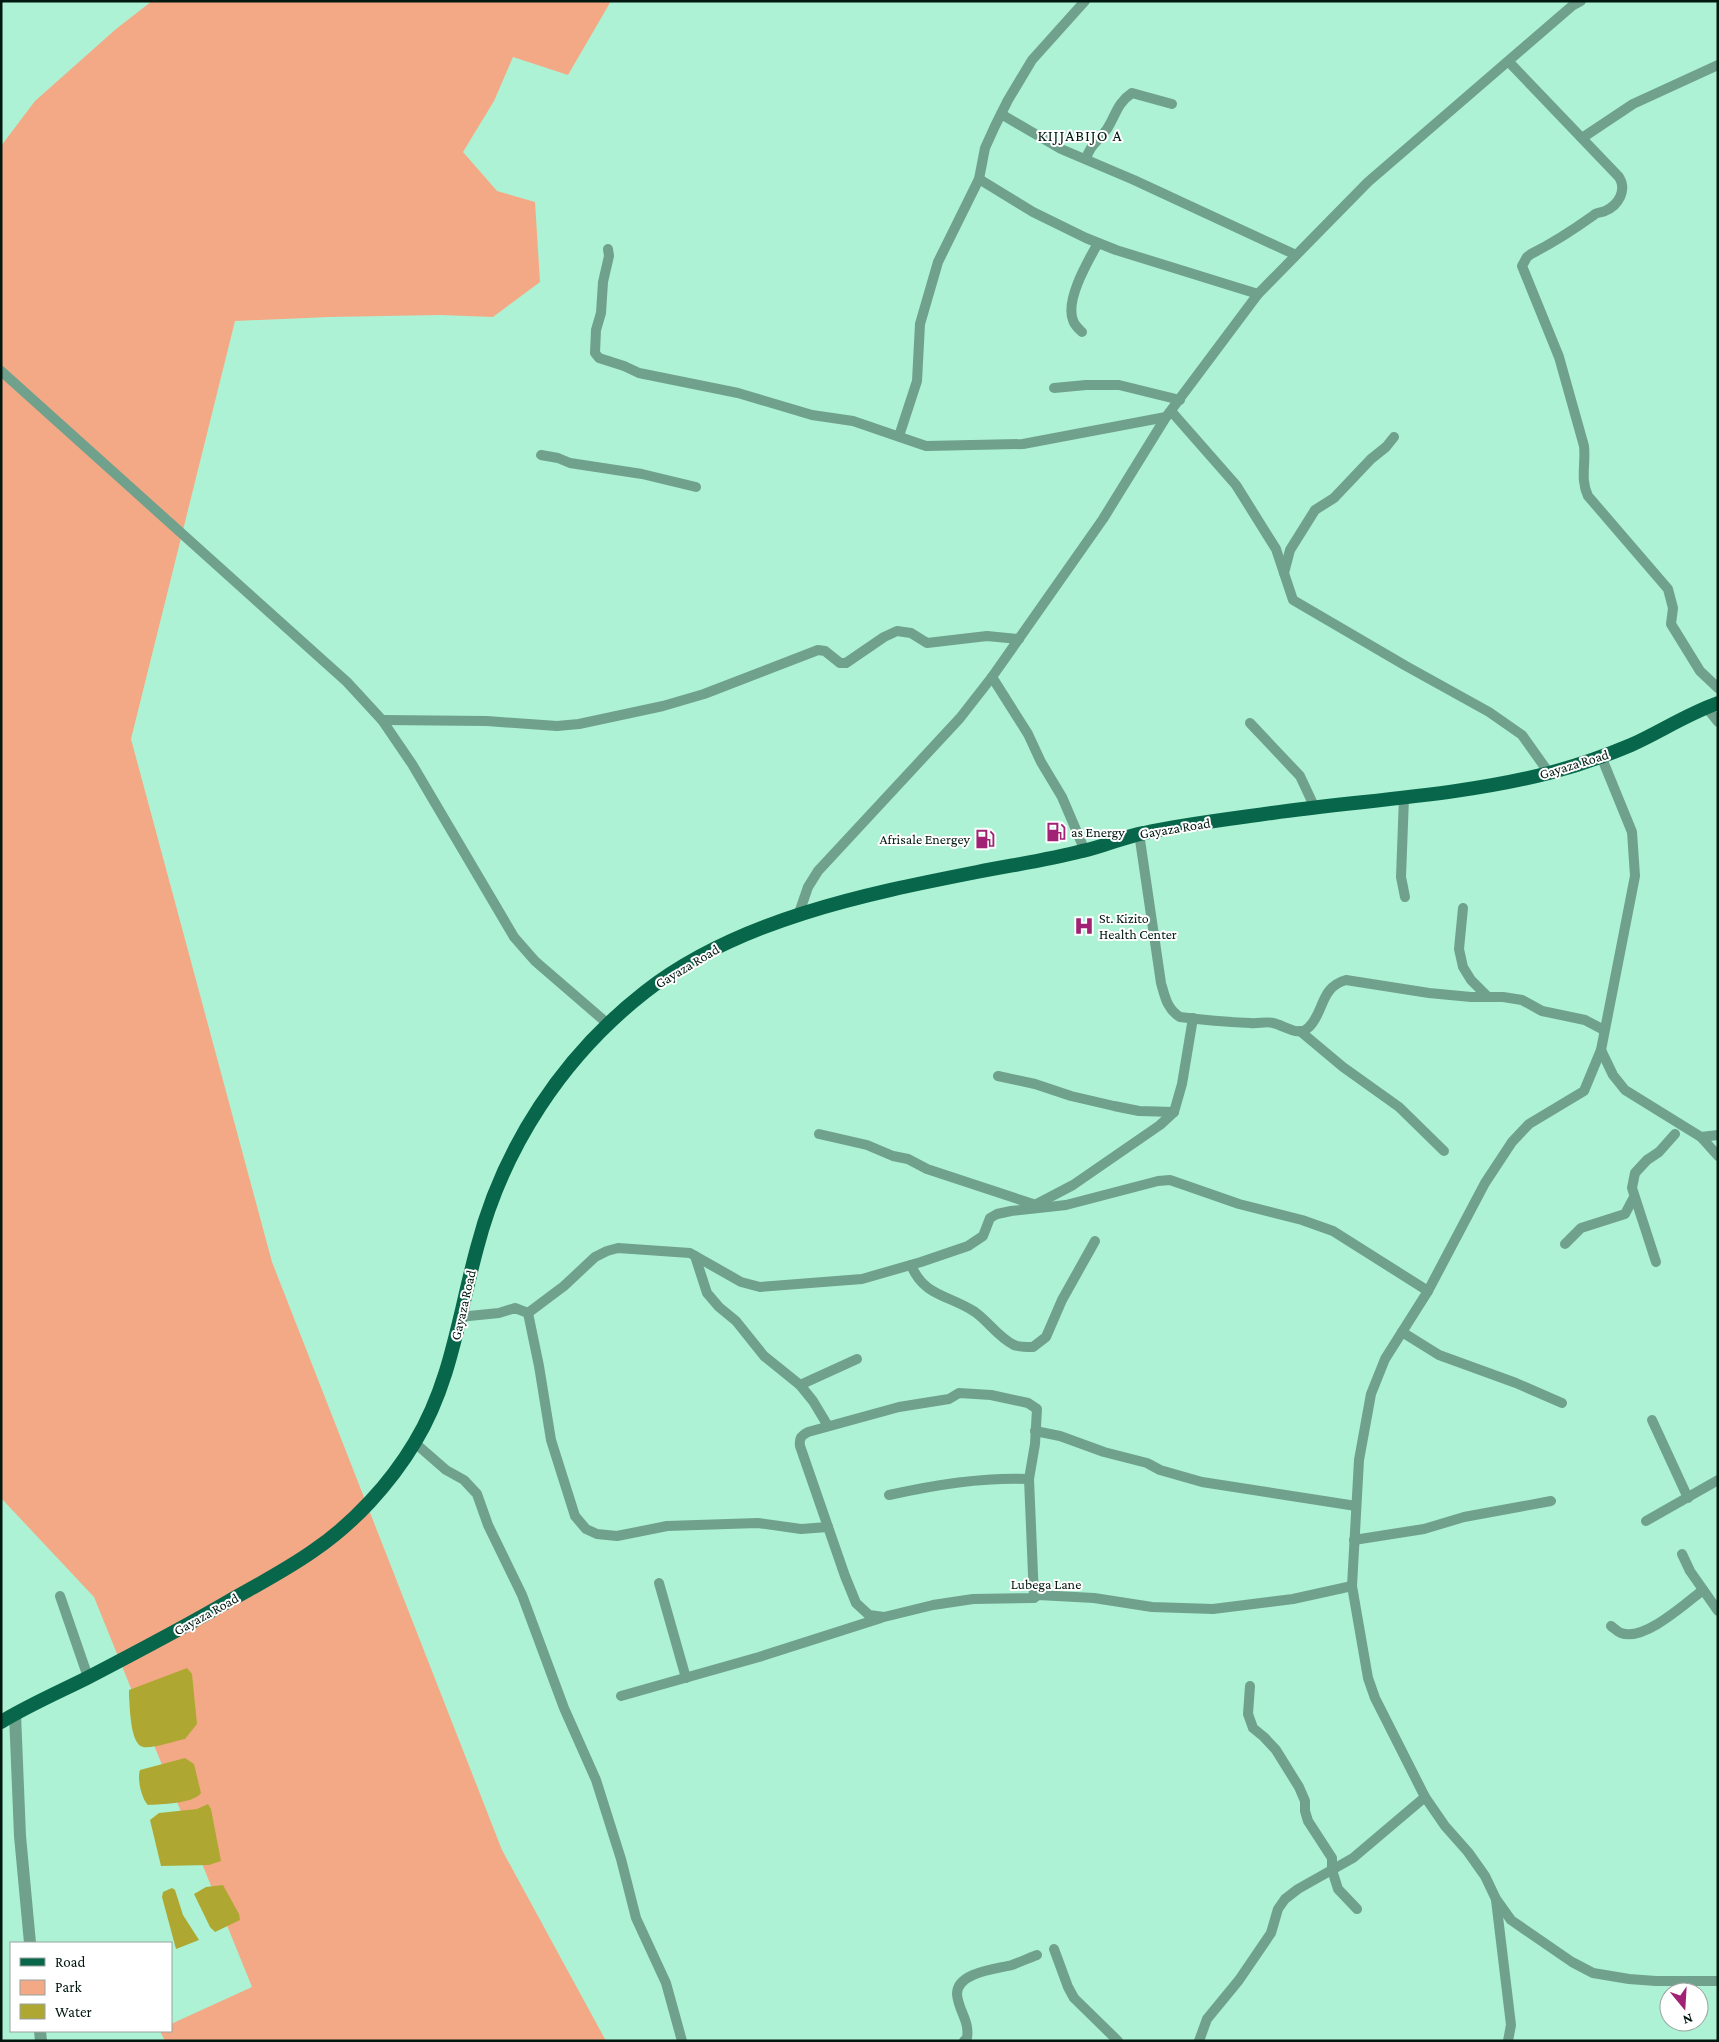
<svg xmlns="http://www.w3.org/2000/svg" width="1719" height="2042" viewBox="0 0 1719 2042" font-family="'Crimson Pro',serif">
	<rect width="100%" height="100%" fill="#adf2d4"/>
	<path fill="#f3a986" d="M152,1h459l-43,74 -55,-18 -19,44 -31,51 34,39 38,11 5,80 -47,35 -53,-2 -111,2 -94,4 -104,418 141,523 230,588 104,191h-441l-5,-10h11v-7l81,-37 -158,-390 -93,-99v-1352l34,-45 81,-72z"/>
	<g fill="#aea832">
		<path d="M187,1668l5,6 5,50 -12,15c-10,2 -33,10 -42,8 -13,-3 -13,-40 -14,-51v-6z"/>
		<path d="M185,1758l9,6 7,29c-8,11 -40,11 -53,12 -7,-7 -11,-27 -8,-35z"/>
		<path d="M208,1804l3,5 10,52 -12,4 -48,1 -11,-46 9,-7 38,-4z"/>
		<path d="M223,1885l16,29 1,6 -25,12 -5,-5 -16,-33 12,-7z"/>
		<path d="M172,1888l3,2 8,25 16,25 -23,9 -14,-52 1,-5z"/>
	</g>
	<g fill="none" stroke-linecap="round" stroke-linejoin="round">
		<g stroke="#70a18c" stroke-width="10">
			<path d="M1509,62l110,115c8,13 0,28 -14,34 -4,2 -8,1 -11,4 -21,15 -41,28 -63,39l-4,3 -5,9 37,91 25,89c2,18 -4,33 4,50l80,93 5,19 -2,16 29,47 18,17"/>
			<path d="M1001,114l60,35 73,31 162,75"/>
			<path d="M1582,138l51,-34 85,-39"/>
			<path d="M1086,159c5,-16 12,-17 21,-30 9,-14 10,-26 25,-36l40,11"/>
			<path d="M979,179l54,33 53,26 30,12 142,44"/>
			<path d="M608,249l1,7 -6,26 -2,31 -5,17 -1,23 4,5 25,8 15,7 99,20 74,22 41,6 73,25 97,-2 143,-27"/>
			<path d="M1082,332c-3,-3 -8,-7 -9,-12 -8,-20 15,-59 25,-77"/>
			<path d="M1,371l346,311 35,38 30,44 102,173 21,24 73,63"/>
			<path d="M1054,388l32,-3h33l61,15"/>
			<path d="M1171,411l65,74 40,64 17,51 113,66 83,46 33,23 27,38"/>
			<path d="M899,436l18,-55 3,-57 18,-62 41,-83 6,-31 10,-22 13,-26 24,-40 53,-59"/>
			<path d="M541,455l17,3 12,5 72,11 54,13"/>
			<path d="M1284,573l6,-23 25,-40 19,-12 37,-39 15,-12 8,-10"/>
			<path d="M992,677l36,57 13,28 21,35 23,54"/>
			<path d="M1706,707l12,15"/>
			<path d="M382,720l105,1 70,5 22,-2 84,-18 41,-12 114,-44 7,1 15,12h6l38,-26 13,-6 14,2 16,10 60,-7 32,3"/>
			<path d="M1250,723l50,53 15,32"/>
			<path d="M1601,756l31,76 3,44 -34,174 -17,41 -55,33 -17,18 -27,41 -57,108 -43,68 -14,35 -12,66 -7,126 16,92 7,20 50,99 20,29 23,26 17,24 11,23 15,21 61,42 21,11 36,6 27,2h62"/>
			<path d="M1404,797l-3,80 4,20"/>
			<path d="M1139,833l22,150c4,14 6,26 19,34 23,3 47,5 70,6 8,1 16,-2 23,0 11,2 26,15 36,4 15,-14 11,-40 37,-47l83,13 42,4h32l19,3 20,11 43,9 19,10"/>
			<path d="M1463,908l-4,41 4,18 8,13 17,17"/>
			<path d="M798,916l10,-29 10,-16 142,-153 32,-41 111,-158 63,-102 92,-123 110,-112 204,-176 9,-5"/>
			<path d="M1300,1031l43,36 56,40 45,44"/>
			<path d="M1601,1050l12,25 12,15 76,47 17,19"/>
			<path d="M998,1076l37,8 36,12 43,10 25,5 35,1"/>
			<path d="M819,1134l48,11 26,11 15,3 19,10 109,36"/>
			<path d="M1701,1137l17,-2"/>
			<path d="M1033,1206l40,-21 87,-60 14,-13 8,-28 11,-66"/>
			<path d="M1565,1244l16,-16 44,-14 9,-17"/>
			<path d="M695,1256l12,37 12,14 17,14 28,35 36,29 13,16 15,25"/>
			<path d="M1656,1262l-24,-74 3,-15 12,-13 12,-8 16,-18"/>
			<path d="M911,1265c13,32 39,30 64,47 14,10 23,25 39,33 5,2 13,2 19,2l13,-10 16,-37 33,-59"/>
			<path d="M528,1313l11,53 12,74 24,76 11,13 11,5 20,2 50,-10 91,-3 43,6 27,-2"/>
			<path d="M459,1317l40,-4 16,-5 13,5 36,-27 31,-29 12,-6 11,-3 72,5 51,29 19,5 102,-8 59,-17 47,-16 15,-10 7,-18 7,-4 14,-3 55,-6 92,-24 12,-1 69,24 63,16 31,11 95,60"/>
			<path d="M1402,1332l37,23 77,28 46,20"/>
			<path d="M800,1385l57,-26"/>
			<path d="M1652,1420l36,78"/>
			<path d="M1035,1431l25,5 44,16 43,11 13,7 42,12 154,24"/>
			<path d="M415,1443l31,27 18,10 13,14 11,31 34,70 42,113 32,72 25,79 15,59 30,65 16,58"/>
			<path d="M889,1495c46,-10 93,-18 140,-16"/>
			<path d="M1646,1521l72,-41"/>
			<path d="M1354,1540l70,-11 40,-12 87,-16"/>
			<path d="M1682,1554l8,17 28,40"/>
			<path d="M659,1583l27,95"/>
			<path d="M60,1596l28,81"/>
			<path d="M1034,1598l-5,-119 6,-35 2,-35 -9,-6 -37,-8 -32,-2 -10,6 -50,8 -91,25c-7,4 -9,6 -8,14l45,130 11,27 13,12 15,2 49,-12 40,-6 61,-1 4,-3 56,3 58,9 61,2 80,-10 59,-13"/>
			<path d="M1611,1626c3,2 7,6 10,7 23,9 65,-30 82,-43"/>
			<path d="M1250,1686l-2,28 5,14 11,9 12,13 23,37 6,14v10l3,10 24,37v12l6,19 19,20"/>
			<path d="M621,1696l138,-39 122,-39"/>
			<path d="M1496,1900l15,125 -3,16"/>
			<path d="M1054,1949l14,38 6,11 44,43"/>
			<path d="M964,2041l3,-3c3,-17 -9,-28 -10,-44 0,-22 40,-25 55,-29 8,-3 17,-7 25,-10"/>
			<path d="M1199,2041l8,-22 32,-39 32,-47 7,-24 7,-10 13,-10 55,-31 72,-61"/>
		</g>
		<g stroke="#70a18c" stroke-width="12">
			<path d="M15,1714l5,122 10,107"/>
			<path d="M40,2031l1,10"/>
		</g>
		<path stroke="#08674b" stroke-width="14" d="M1,1722c28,-17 58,-30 86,-44 48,-25 96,-50 142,-77 28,-16 57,-31 84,-50 40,-27 77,-67 102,-109 36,-59 44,-128 62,-194 26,-101 86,-192 168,-256 92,-72 220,-98 332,-120 35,-7 71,-12 105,-21 21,-4 41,-14 62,-18 42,-9 86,-14 128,-20 92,-13 187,-17 277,-40 27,-7 56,-17 82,-28 29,-13 56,-31 87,-42"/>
	</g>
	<defs>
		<symbol id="fuel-bare" viewBox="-9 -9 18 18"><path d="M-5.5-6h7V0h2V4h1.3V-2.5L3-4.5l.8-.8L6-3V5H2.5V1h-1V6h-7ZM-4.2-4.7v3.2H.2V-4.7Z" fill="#a12274" stroke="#fff" stroke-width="2.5" paint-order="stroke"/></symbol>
		<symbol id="hospital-bare" viewBox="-9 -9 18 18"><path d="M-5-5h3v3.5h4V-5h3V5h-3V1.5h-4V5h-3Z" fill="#a12274" stroke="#fff" stroke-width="2.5" paint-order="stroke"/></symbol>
	</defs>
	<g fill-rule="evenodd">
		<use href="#fuel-bare" x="1042" y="818" width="28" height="28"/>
		<use href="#fuel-bare" x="971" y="825" width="28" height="28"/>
		<use href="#hospital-bare" x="1070" y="912" width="28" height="28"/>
	</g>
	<g text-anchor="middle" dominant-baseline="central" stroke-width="4" stroke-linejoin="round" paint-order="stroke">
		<g font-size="14" fill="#00180f" stroke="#fff">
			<text transform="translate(1574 764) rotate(-17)">Gayaza Road</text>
			<text transform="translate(1175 828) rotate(-9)">Gayaza Road</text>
			<text transform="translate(687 966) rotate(-31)">Gayaza Road</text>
			<text transform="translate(463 1305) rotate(-77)">Gayaza Road</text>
			<text x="1046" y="1584">Lubega Lane</text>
			<text transform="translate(206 1614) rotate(-29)">Gayaza Road</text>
		</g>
		<g font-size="14" fill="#00180f" stroke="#fff" text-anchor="start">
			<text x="1071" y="832">as Energy</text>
			<text x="970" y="839" text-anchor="end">Afrisale Energey</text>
			<text x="1099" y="918">St. Kizito<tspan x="1099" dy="16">Health Center</tspan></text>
		</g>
		<g font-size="16" letter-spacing="1" fill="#00180f" stroke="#fff">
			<text x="1080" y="135">KIJJABIJO A</text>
		</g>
	</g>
	<rect width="1719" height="2042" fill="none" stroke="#00180f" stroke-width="5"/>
	<rect x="10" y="1942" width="162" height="90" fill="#ffffff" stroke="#99a39f"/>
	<rect x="20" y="1958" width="25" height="8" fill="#08674b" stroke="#99a39f"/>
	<text x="55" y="1967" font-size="15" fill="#00180f">Road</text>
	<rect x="20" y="1980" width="25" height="15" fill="#f3a986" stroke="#99a39f"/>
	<text x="55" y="1992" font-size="15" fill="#00180f">Park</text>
	<rect x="20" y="2004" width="25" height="15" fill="#aea832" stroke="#99a39f"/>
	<text x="55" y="2017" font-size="15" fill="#00180f">Water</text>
	<g transform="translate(1684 2007) rotate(162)"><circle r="24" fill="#ffffff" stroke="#99a39f"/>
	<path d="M0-4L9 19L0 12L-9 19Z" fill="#a12274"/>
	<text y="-8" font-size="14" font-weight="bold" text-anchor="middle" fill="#00180f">N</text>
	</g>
</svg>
